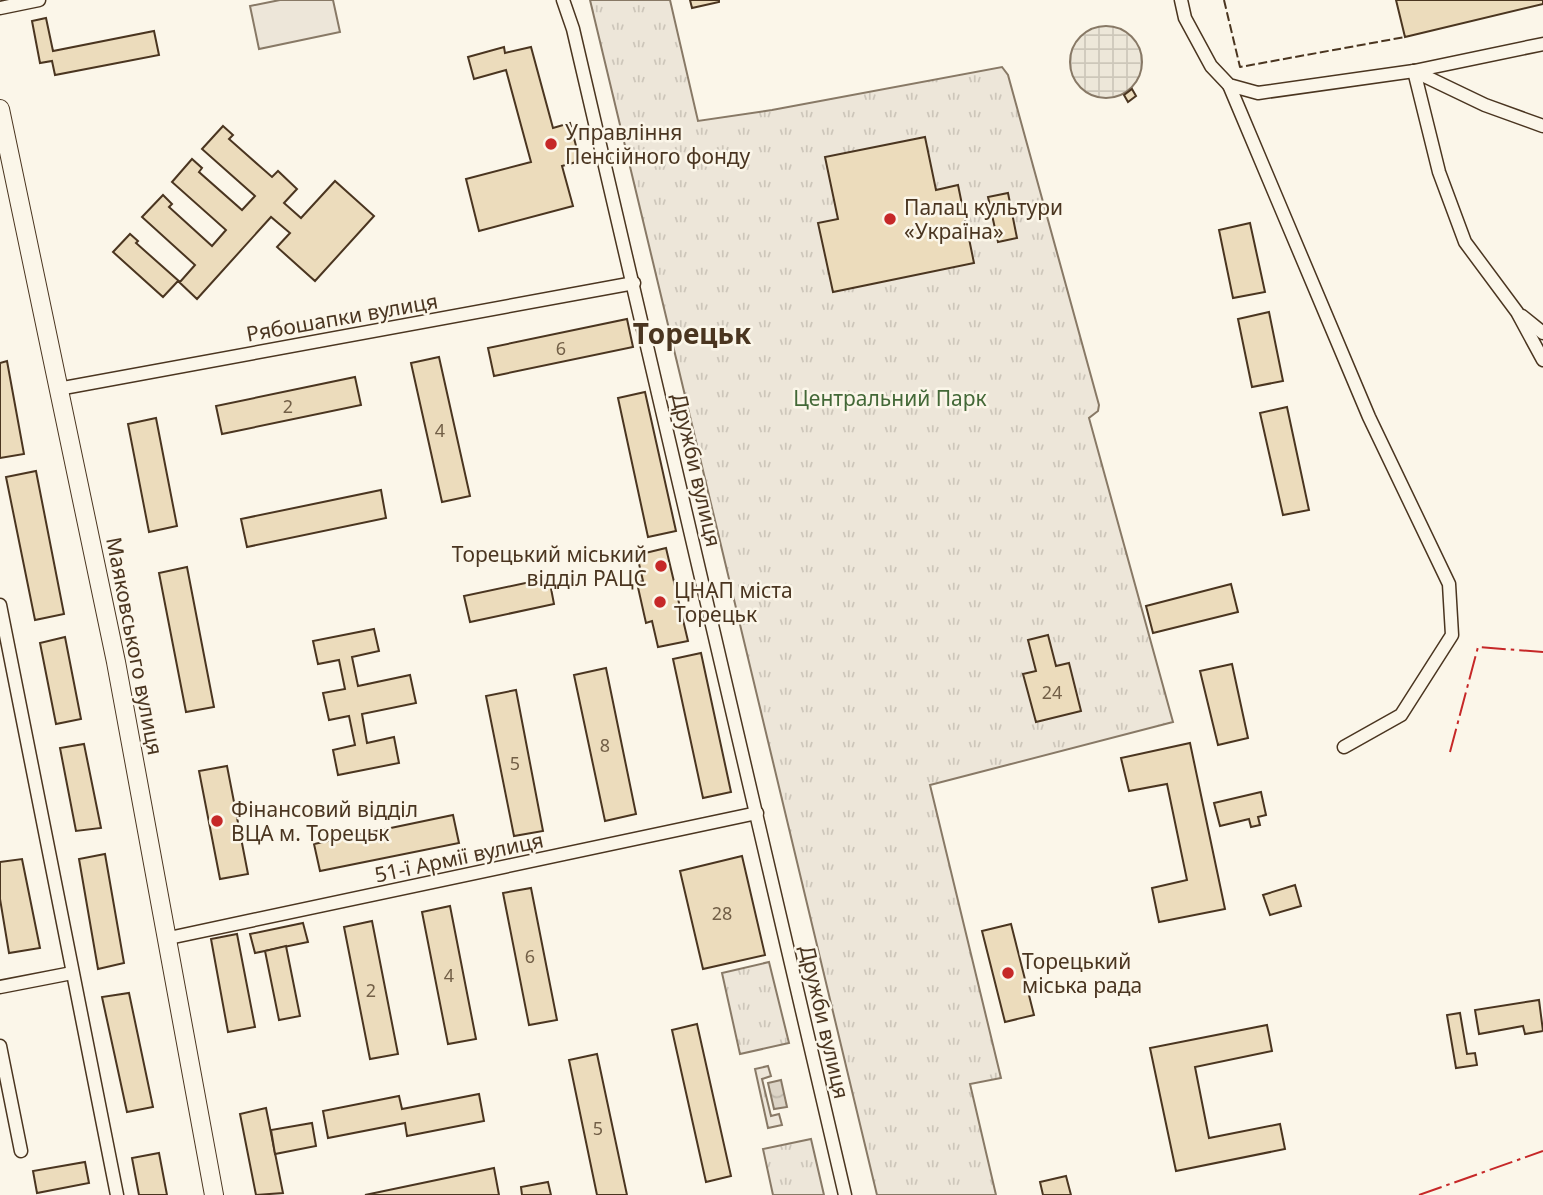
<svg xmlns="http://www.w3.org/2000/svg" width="1543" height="1195" viewBox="0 0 1543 1195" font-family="'Noto Sans',sans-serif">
	<defs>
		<pattern id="grass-tufts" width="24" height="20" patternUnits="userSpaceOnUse" patternTransform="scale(1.75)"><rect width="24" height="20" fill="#ede6d9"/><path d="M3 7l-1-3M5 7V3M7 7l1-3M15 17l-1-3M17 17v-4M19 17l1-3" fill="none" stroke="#cdc6ba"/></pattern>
		<pattern id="plaza-grid" width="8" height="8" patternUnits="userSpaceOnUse" patternTransform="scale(1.75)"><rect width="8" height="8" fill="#ede7d9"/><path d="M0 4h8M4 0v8" fill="none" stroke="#cdc7ba"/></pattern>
		<pattern id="water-waves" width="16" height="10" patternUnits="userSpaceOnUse" patternTransform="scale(1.75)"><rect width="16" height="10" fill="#dcd4c6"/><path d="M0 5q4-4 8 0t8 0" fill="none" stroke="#beb7aa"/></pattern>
	</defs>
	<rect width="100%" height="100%" fill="#fbf6e9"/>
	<g fill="url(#grass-tufts)" stroke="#887966" stroke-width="2">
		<path d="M590,0h80l28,121 74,-11 230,-43 6,8 91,330 -1,6 -9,7 84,304 -243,63 71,293 -31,6 26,111h-119z"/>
		<path d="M769,962l20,81 -49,11 -18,-81z"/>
		<path d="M768,1066l3,10 -9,3 9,37 8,-2 3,11 -14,3 -13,-59z"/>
		<path d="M811,1139l13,56h-51l-10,-46z"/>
	</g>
	<path fill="#ede6d9" stroke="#887966" stroke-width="2" d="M280,0h53l7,32 -81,17 -9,-43z"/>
	<circle fill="url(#plaza-grid)" stroke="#887966" stroke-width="2" cx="1106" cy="62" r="36"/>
	<path fill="url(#water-waves)" stroke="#887966" stroke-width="2" d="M781,1080l6,27 -13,2 -6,-26z"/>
	<g fill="#ecdcbc" stroke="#4a3520" stroke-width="2">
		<path d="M690,0h29v2l-27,6z"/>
		<path d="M1396,0h147v4l-138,33z"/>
		<path d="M46,18l7,33 101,-20 5,24 -104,20 -3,-14 -12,2 -8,-42z"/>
		<path d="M504,47l1,6 26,-6 22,81 17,-5 10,38 -18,5 11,40 -94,25 -13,-52 65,-17 -25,-92 -32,9 -6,-22z"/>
		<path d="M1132,89l4,7 -8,6 -4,-7z"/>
		<path d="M223,126l10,9 -4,4 43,38 6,-6 19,18 -13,14 17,15 34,-37 39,35 -59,65 -38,-34 13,-14 -19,-16 -74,82 -19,-18 -15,16 -50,-45 17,-18 8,7 -2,2 44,39 15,-17 -53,-48 21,-22 9,9 -3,3 43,39 14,-16 -54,-48 20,-23 10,9 -3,4 43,38 13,-14 -53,-47z"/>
		<path d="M925,137l11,53 22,-5 16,78 -141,29 -15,-69 20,-4 -13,-62z"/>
		<path d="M1008,193l9,45 -19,4 -10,-45z"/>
		<path d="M1250,223l15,69 -32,6 -14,-68z"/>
		<path d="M1269,312l14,69 -31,6 -14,-68z"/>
		<path d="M627,319l6,28 -139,29 -6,-28z"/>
		<path d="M439,357l31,139 -28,6 -31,-139z"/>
		<path d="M7,361l17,93 -24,4v-95z"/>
		<path d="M355,377l6,28 -139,29 -6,-28z"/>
		<path d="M645,392l31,139 -28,6 -30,-139z"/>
		<path d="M1287,407l22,103 -26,5 -23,-102z"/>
		<path d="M156,418l21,108 -28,6 -21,-108z"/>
		<path d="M36,471l28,143 -29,6 -29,-143z"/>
		<path d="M381,490l5,28 -139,29 -6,-28z"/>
		<path d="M666,548l22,93 -30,6 -6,-26 -6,2 -9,-40 6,-2 -6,-26z"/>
		<path d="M187,567l27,140 -28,5 -27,-139z"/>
		<path d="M549,578l5,26 -84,18 -6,-26z"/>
		<path d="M1231,584l7,28 -85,21 -7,-27z"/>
		<path d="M374,629l5,22 -27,6 6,29 52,-11 6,28 -54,11 5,29 27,-6 5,26 -61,12 -5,-25 22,-5 -6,-29 -20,4 -6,-27 22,-4 -6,-29 -21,4 -5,-23z"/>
		<path d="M1048,635l8,31 13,-3 12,48 -45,11 -13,-48 13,-3 -8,-31z"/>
		<path d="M65,637l16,82 -25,5 -16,-81z"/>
		<path d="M701,653l30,139 -28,6 -30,-139z"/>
		<path d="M1232,664l16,74 -30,7 -18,-74z"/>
		<path d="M606,668l30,146 -31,7 -31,-146z"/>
		<path d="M516,690l27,141 -29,5 -28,-140z"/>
		<path d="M1190,743l35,166 -66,13 -7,-34 35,-8 -20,-96 -38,7 -8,-33z"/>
		<path d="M84,744l17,84 -25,3 -16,-83z"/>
		<path d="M227,766l21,108 -28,5 -21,-108z"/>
		<path d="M1261,792l5,23 -8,2 2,8 -9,2 -2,-8 -29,7 -6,-23z"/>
		<path d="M453,815l6,28 -139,28 -6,-27z"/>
		<path d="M105,854l19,109 -26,6 -19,-110z"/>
		<path d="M742,856l23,99 -62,14 -23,-98z"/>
		<path d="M22,859l18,89 -31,5 -9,-54v-37z"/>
		<path d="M1295,885l6,21 -31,9 -7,-20z"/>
		<path d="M531,888l26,132 -28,5 -26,-132z"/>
		<path d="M450,906l26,133 -28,5 -26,-132z"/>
		<path d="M372,921l26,133 -28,5 -26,-132z"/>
		<path d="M303,923l5,19 -53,11 -5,-19z"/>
		<path d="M1011,924l23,91 -29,7 -23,-91z"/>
		<path d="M237,934l18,93 -27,5 -17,-93z"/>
		<path d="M286,946l14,70 -21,4 -14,-69z"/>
		<path d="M129,993l24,114 -26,5 -25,-115z"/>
		<path d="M1539,1000l4,31 -18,3 -2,-8 -44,8 -4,-24z"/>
		<path d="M1460,1013l7,41 8,-1 2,12 -21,3 -9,-53z"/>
		<path d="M697,1024l34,152 -25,6 -34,-152z"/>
		<path d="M1267,1025l5,26 -77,16 14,71 71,-14 5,25 -109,22 -26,-123z"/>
		<path d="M597,1054l30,141h-30l-28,-135z"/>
		<path d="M479,1094l5,27 -77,15 -2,-13 -77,15 -5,-27 76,-15 3,13z"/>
		<path d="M266,1108l17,85 -27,2 -16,-81z"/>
		<path d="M312,1123l4,23 -41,8 -4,-24z"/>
		<path d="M159,1153l8,42h-28l-7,-37z"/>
		<path d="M85,1162l4,21 -52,10 -4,-22z"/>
		<path d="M494,1168l5,27h-134z"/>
		<path d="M1066,1176l5,19h-28l-3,-13z"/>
		<path d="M548,1182l3,13h-29l-1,-8z"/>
	</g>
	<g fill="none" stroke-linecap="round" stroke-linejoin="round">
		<defs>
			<g id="street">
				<path d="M563,0l10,29 272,1166"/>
				<path d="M1181,0l4,18 26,48 18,19 29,8 156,-22 129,-27"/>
				<path d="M0,8l39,-8"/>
				<path d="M1414,71l25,101 26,70 52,70 26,48"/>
				<path d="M1414,71l71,34 58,21"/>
				<path d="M1229,85l140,332 80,167 3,51 -51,80 -57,32"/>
				<path d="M1522,316l21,17"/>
				<path d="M58,389l576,-106"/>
				<path d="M0,605l117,590"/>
				<path d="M169,938l588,-125"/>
				<path d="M0,987l72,-14"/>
				<path d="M0,1046l21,105"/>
			</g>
			<path id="secondary" d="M0,109l116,553 98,533"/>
		</defs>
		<use href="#street" stroke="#4a3520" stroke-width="15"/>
		<use href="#secondary" stroke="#4a3520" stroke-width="20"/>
		<use href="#street" stroke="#fbf6e9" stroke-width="12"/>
		<use href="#secondary" stroke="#fbf6e9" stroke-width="18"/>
		<path stroke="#4a3520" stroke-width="2" stroke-dasharray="9 3.5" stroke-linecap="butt" d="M1224,0l16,67 165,-30"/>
		<g stroke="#c62828" stroke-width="2" stroke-dasharray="24 5 3.5 5" stroke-linecap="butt">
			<path d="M1450,752l28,-105 65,5"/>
			<path d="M1419,1195l124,-44"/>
		</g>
	</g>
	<g fill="#c62828" stroke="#fbf6e9" stroke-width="2.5">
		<circle cx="551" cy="144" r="7"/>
		<circle cx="890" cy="219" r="7"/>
		<circle cx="661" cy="566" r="7"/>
		<circle cx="660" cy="602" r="7"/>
		<circle cx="217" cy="821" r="7"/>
		<circle cx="1008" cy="973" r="7"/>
	</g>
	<g text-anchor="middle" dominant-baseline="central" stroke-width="5" stroke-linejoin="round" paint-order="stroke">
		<g font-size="18" fill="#725f47">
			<text x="561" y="348">6</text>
			<text x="288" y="406">2</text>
			<text x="440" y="430">4</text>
			<text x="1052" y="692">24</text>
			<text x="605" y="745">8</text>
			<text x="515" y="763">5</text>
			<text x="722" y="913">28</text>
			<text x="530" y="956">6</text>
			<text x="449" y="975">4</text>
			<text x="371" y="990">2</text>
			<text x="598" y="1128">5</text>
		</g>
		<g font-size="21" fill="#4a3520" stroke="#fbf6e9" text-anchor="start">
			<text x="565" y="132">Управління<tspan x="565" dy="24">Пенсійного фонду</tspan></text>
			<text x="904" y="207">Палац культури<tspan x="904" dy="24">«Україна»</tspan></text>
			<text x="647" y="554" text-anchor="end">Торецький міський<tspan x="647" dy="24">відділ РАЦС</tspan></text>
			<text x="674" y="590">ЦНАП міста<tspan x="674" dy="24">Торецьк</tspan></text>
			<text x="231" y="809">Фінансовий відділ<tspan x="231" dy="24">ВЦА м. Торецьк</tspan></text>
			<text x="1022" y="961">Торецький<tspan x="1022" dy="24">міська рада</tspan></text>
		</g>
		<g font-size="21" fill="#4a3520" stroke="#fbf6e9">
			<text transform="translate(342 317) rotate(-10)">Рябошапки вулиця</text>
			<text transform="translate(697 470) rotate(77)">Дружби вулиця</text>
			<text transform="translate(135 646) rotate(79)">Маяковського вулиця</text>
			<text transform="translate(459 857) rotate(-12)">51-ї Армії вулиця</text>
			<text transform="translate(825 1022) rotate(77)">Дружби вулиця</text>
		</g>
		<g font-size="21" fill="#436837" stroke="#fbf6e9">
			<text x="890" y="398">Центральний Парк</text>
		</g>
		<g font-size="28" font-weight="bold" fill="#4a3520" stroke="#fbf6e9">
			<text x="692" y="333">Торецьк</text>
		</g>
	</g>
</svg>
